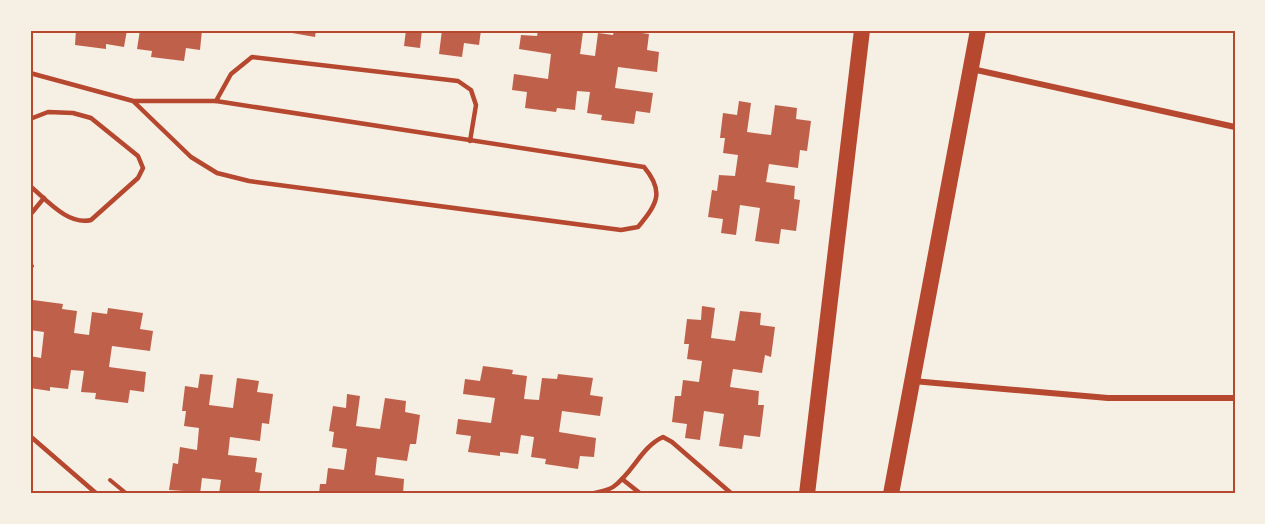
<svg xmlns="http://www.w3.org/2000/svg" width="1265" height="524" viewBox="0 0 1265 524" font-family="'Source Serif 4',serif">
	<rect width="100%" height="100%" fill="#f6efe4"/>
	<g fill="#bf614a">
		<path d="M76,30h51l-3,17 -18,-3v5l-31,-4z"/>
		<path d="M140,30h62l-2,20 -14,-2 -2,13 -33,-4 1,-6 -15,-2z"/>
		<path d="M292,30h24l-1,7 -23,-4z"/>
		<path d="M406,30h16l-2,18 -16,-2z"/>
		<path d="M442,30h39l-2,15 -15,-2 -2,14 -23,-3z"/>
		<path d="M538,30l45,2 -3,22 15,2 3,-23 15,2 1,-5h6l29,4 -2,16 12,2 -2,20 -39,-5 -3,21 38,5 -3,20 -14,-2 -2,13 -33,-4 1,-5 -15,-2 3,-21 -13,-1 -2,19 -18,-2 -1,4 -31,-4 2,-16 -15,-2 2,-16 34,5 3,-25 -32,-5 2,-14 16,1z"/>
		<path d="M739,101l12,2 -4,29 24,3 4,-30 22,3 -1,11 15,2 -4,30 -7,-1 -2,18 -29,-4 -3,18 29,4 -1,13 6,1 -4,31 -15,-2 -2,15 -24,-3 5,-33 -20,-3 -4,30 -15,-2 2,-14 -15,-2 4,-27 5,1 2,-16 16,1 3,-21 -15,-2 2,-15h-5l3,-25 14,2z"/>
		<path d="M33,300l30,4 -1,5 15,2 -3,22 15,2 3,-23 15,2 1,-6 35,5 -3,16 13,2 -3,20 -38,-5 -3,21 37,5 -2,20 -14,-2 -2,13 -33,-4 1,-6 -15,-1 3,-21 -13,-1 -3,19 -18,-2v4l-20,-3v-32l11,2 3,-26 -14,-2z"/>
		<path d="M702,306l13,2 -4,30 24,3 5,-30 21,2 -1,12 15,2 -4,30 -6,-2 -3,18 -29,-4 -3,18 29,4 -1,14h6l-4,32 -16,-2 -2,14 -23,-3 5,-32 -20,-3 -4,29 -15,-2 2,-14 -15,-2 3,-26h6l2,-16 16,2 3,-21 -15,-2 2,-15h-5l3,-25 14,1z"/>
		<path d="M483,366l30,4 -1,4 15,2 -3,23 15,1 3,-22 15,1 1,-5 35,4 -3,17 13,2 -3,19 -38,-5 -3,21 37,6 -2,19 -14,-1 -2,13 -33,-5 1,-5 -15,-2 3,-20 -13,-2 -3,19 -18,-2v4l-32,-4 3,-16 -15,-2 2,-15 33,4 4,-25 -32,-4 2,-15 15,2z"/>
		<path d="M200,374l13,1 -4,30 24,3 4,-30 22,3 -2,11 16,2 -4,30 -7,-1 -2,18 -30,-4 -2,18 29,3 -2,14 7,1 -3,21h-40l2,-14 -19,-2 -2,16h-16v-3l-15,-1 4,-27 5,1 2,-17 17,3 2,-22 -15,-2 2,-15h-4l3,-25 13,2z"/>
		<path d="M347,394l13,2 -4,30 24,3 5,-31 21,3 -1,11 15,3 -4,29h-6l-3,17 -30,-4 -2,18 29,4 -1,15h-84l1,-10h6l2,-16 16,2 3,-21 -15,-2 2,-15 -5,-1 4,-25 13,2z"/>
	</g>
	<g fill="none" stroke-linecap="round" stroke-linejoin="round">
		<g stroke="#b5482f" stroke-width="4">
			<path d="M30,268l2,-2"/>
			<path d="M110,480l17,14"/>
		</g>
		<g stroke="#b5482f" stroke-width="4.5">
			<path d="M30,73l103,28h83l428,66c21,25 13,37 -6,60l-17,3 -372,-49 -32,-8 -26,-16 -58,-56"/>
			<path d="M216,101l15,-27 21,-17 206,24 13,9 5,15 -6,36"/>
			<path d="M30,119l18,-7 25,1 18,5 47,38 5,12 -5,10 -47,42c-23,6 -45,-21 -61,-34"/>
			<path d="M30,215l14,-17"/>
			<path d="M30,436l67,58"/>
			<path d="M622,479l19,15"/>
			<path d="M590,494c7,-2 17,-3 23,-7 20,-14 28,-40 50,-50l9,5 60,52"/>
		</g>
		<g stroke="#b5482f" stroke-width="6">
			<path d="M972,69l263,58"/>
			<path d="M913,381l195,17h127"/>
		</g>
		<g stroke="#b5482f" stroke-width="16">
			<path d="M807,494l55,-464"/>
			<path d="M891,494l87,-464"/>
		</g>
	</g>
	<rect width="1265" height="524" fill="none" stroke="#f6efe4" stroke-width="63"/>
	<rect x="32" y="32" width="1202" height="460" fill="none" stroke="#b5482f" stroke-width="2"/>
</svg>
